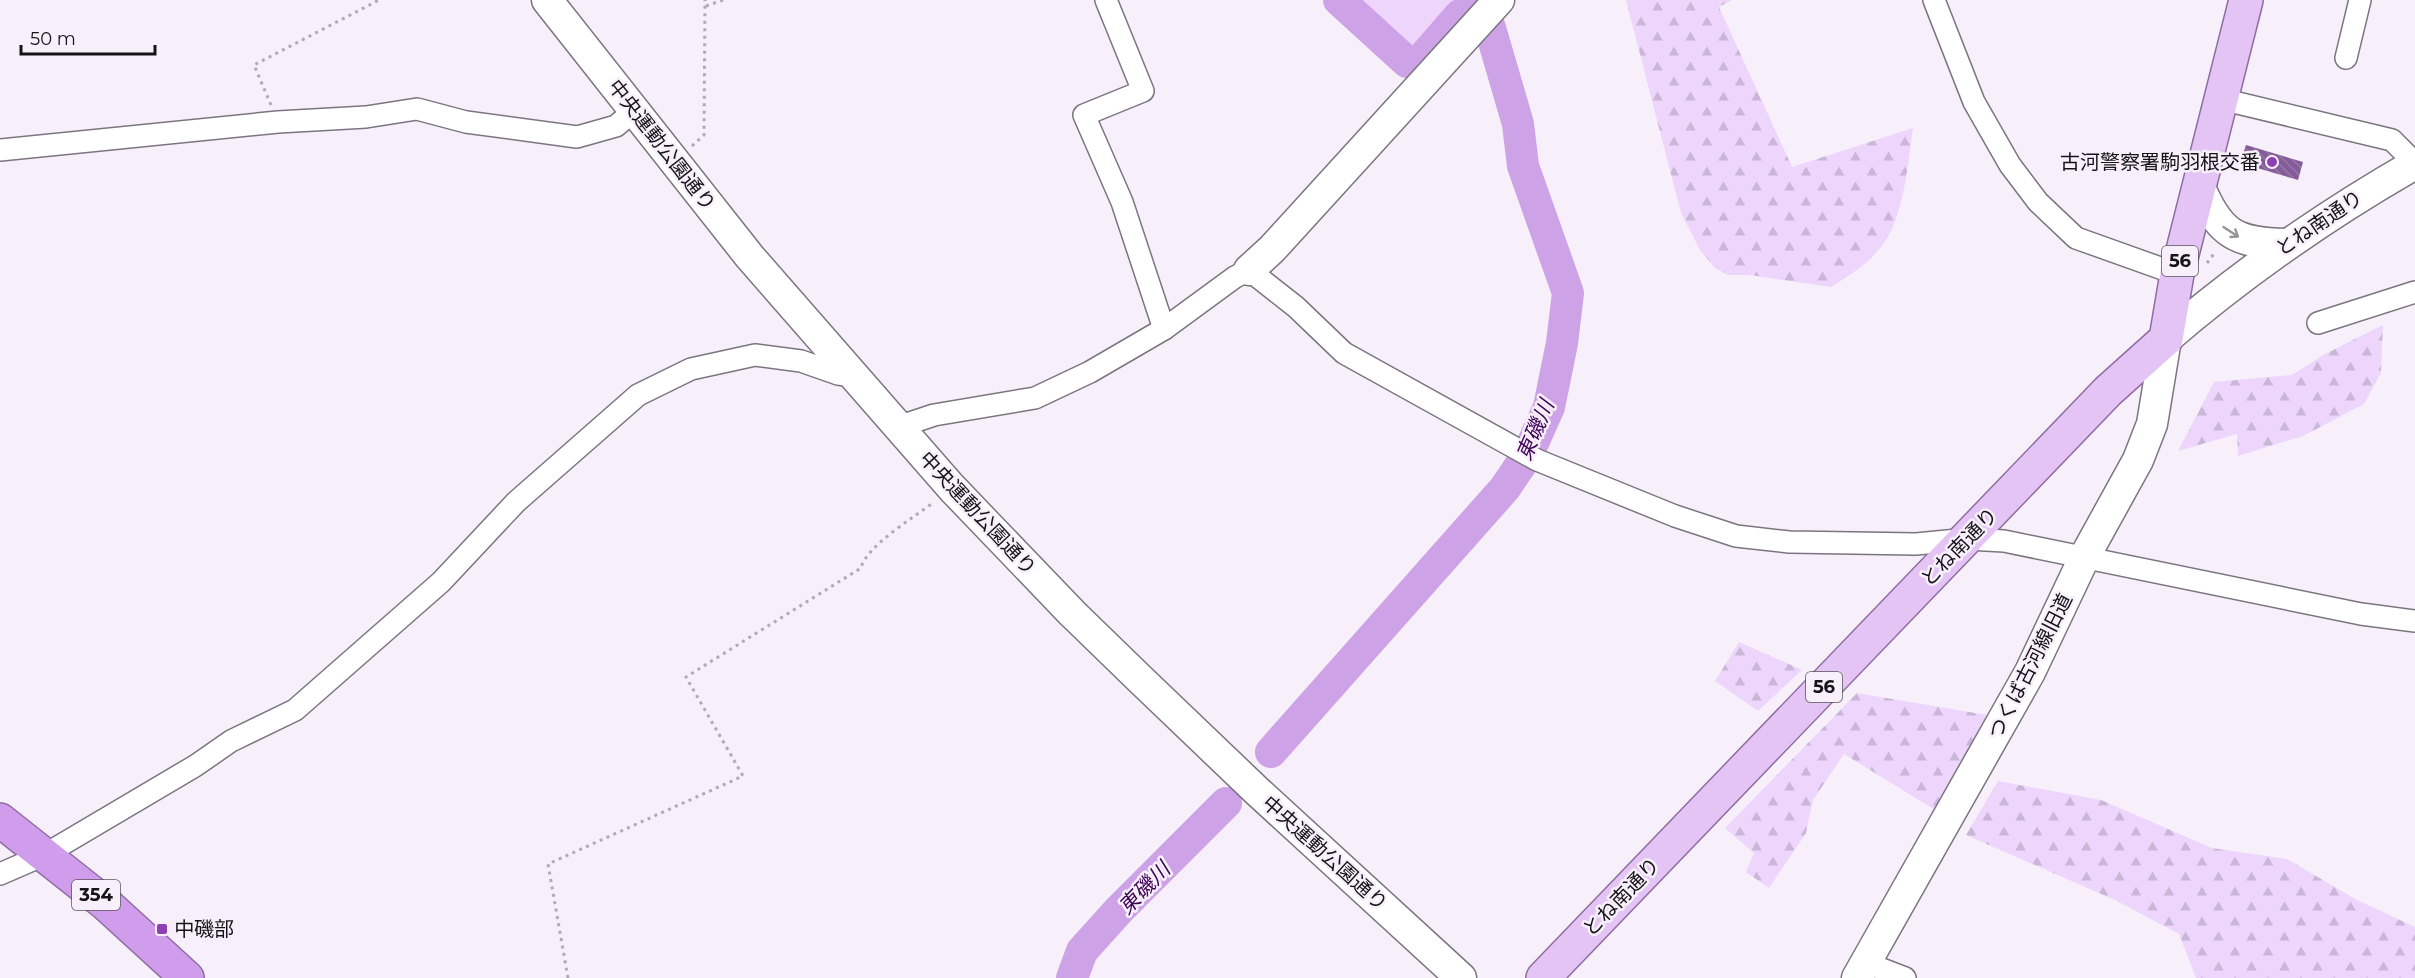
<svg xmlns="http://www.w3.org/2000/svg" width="2415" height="978" viewBox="0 0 2415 978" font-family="Montserrat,'Noto Sans JP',sans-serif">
	<defs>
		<pattern id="forest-firs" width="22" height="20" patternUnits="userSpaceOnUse" patternTransform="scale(1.5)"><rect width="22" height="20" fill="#edd5fb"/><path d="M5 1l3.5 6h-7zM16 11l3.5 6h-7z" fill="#cab6d6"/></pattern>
		<pattern id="building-back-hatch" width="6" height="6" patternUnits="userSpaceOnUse" patternTransform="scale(1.5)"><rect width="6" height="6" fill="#855c9a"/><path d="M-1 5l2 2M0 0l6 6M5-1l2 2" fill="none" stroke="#9578a4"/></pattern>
	</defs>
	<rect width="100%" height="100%" fill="#f7f0fb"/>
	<path fill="#edd5fb" d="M1349,0h109l-51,56z"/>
	<g fill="url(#forest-firs)">
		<path d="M1626,0h106l-13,7 73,160 121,-39c-5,34 -9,87 -29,115 -14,20 -34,32 -53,44l-81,-12h-22l-13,-7 -15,-18 -19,-37z"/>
		<path d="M2383,325l-2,48 -17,31 -61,32 -65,20 -1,-22 -59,17 36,-69 78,-7 33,-21z"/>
		<path d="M1739,642l63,28 -44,41 -43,-30z"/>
		<path d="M1857,693l130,22 -52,95 -91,-56 -31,46 -7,33 -37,55 -23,-16 8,-19 -29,-25z"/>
		<path d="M1998,781l103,19 111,48 75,11 70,41 58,27v51h-219l-17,-44 -62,-33 -151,-66z"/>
	</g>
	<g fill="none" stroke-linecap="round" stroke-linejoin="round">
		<g stroke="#cea2e6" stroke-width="32">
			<path d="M1339,0l68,62 14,-2 39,-45 12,-4"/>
			<path d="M1271,752l234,-264 23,-34 21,-47 13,-64 6,-50 -45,-127 -5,-42 -28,-96"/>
			<path d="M1072,978l10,-27 37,-41 107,-107"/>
		</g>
	</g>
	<path fill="url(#building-back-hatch)" d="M2246,145l57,17 -5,18 -58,-17z"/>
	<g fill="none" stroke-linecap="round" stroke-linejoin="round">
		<defs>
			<g id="street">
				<path d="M1106,0l37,91 -59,24 38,87 42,127"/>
				<path d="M1934,0l40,102 36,63 28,37 38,36 101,36"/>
				<path d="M2346,58l14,-58"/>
				<path d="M2221,99l171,41 23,23"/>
				<path d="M0,150l278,-28 88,-5 51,-8 49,13 111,15 39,-11 19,-16"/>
				<path d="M2318,323l97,-31"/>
				<path d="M898,427l36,-12 101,-17 55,-26 74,-43 71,-52 14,-7 47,37 48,46 193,107 138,56 61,20 53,6 127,2 52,-5 36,2 357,73 54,7"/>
				<path d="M0,874l46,-20 149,-88 36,-25 64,-31 146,-128 75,-80 122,-107 53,-26 64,-14 46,6 37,13 16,2"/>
				<path d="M1866,963l39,15"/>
			</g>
			<g id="secondary">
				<path d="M547,0l203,257 202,231 120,125 69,67 116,111 204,187"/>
				<path d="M2199,185c20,49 36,58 88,59"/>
				<path d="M1249,270l23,-21 227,-249"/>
				<path d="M1857,978l173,-306 55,-116 53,-96 14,-36 14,-85c78,-67 160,-124 249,-175"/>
			</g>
			<path id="primary" d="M1543,978l565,-587 58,-52 11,-65 69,-274"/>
			<path id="highway" d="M0,820l106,84 81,74"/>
		</defs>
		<use href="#street" stroke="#7b757f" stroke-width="24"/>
		<use href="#secondary" stroke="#7b757f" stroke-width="33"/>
		<use href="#primary" stroke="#8f6ca2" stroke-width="36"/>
		<use href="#highway" stroke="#8f6ca2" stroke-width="36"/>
		<g stroke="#afaab3" stroke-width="3" stroke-dasharray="3 4.5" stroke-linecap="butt">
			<path d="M706,6l17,-6"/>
			<path d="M271,105l-17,-40 125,-65"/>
			<path d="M692,146l12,-11 1,-135"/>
			<path d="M2207,263l9,-12"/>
			<path d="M568,978l-20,-114 195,-88 -57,-99 175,-109c5,-22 55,-52 73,-66"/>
		</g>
		<use href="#street" stroke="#fff" stroke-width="21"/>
		<use href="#secondary" stroke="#fff" stroke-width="30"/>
		<use href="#primary" stroke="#e3c4f4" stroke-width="33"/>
		<use href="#highway" stroke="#d09cec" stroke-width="33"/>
	</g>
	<defs><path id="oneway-shaft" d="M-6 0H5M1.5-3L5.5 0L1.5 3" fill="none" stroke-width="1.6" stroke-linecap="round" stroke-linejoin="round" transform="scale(1.5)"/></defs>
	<use stroke="#969597" href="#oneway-shaft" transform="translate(2231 232) rotate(33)"/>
	<g fill="#8d40b1" stroke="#f7f0fb" stroke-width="2">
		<circle cx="2272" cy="162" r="6"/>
		<rect x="156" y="923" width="12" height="12" rx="3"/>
	</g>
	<g text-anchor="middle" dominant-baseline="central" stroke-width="5" stroke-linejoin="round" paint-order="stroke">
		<g fill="#f7f0fb" stroke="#5a565c" stroke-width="1.5">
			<rect x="2162" y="246" width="36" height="30" rx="4.5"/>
			<rect x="1806" y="672" width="36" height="30" rx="4.5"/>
			<rect x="72" y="880" width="48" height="30" rx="4.5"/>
		</g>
		<g font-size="18" font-weight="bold" fill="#161418">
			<text x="2180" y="261">56</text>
			<text x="1824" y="687">56</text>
			<text x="96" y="895">354</text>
		</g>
		<g font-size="20" fill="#161418" stroke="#f7f0fb">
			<text transform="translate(662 145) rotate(52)">中央運動公園通り</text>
			<text transform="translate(2319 223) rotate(-34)">とね南通り</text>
			<text transform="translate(978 513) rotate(47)">中央運動公園通り</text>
			<text transform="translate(1959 547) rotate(-46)">とね南通り</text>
			<text transform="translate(2030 666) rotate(-63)">つくば古河線旧道</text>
			<text transform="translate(1325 853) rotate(42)">中央運動公園通り</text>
			<text transform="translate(1621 897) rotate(-46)">とね南通り</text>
		</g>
		<g font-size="20" fill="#161418" stroke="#f7f0fb" text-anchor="end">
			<text x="2260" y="162">古河警察署駒羽根交番</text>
			<text x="174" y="929" text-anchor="start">中磯部</text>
		</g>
		<g font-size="21" font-style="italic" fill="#400457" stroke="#f7f0fb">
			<text transform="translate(1535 430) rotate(-67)">東磯川</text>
			<text transform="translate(1144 888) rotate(-46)">東磯川</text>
		</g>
	</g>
	<path d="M21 45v9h134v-9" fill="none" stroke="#161418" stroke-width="3"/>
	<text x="30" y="45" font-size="18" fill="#161418" stroke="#f7f0fb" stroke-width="4.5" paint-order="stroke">50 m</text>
</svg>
